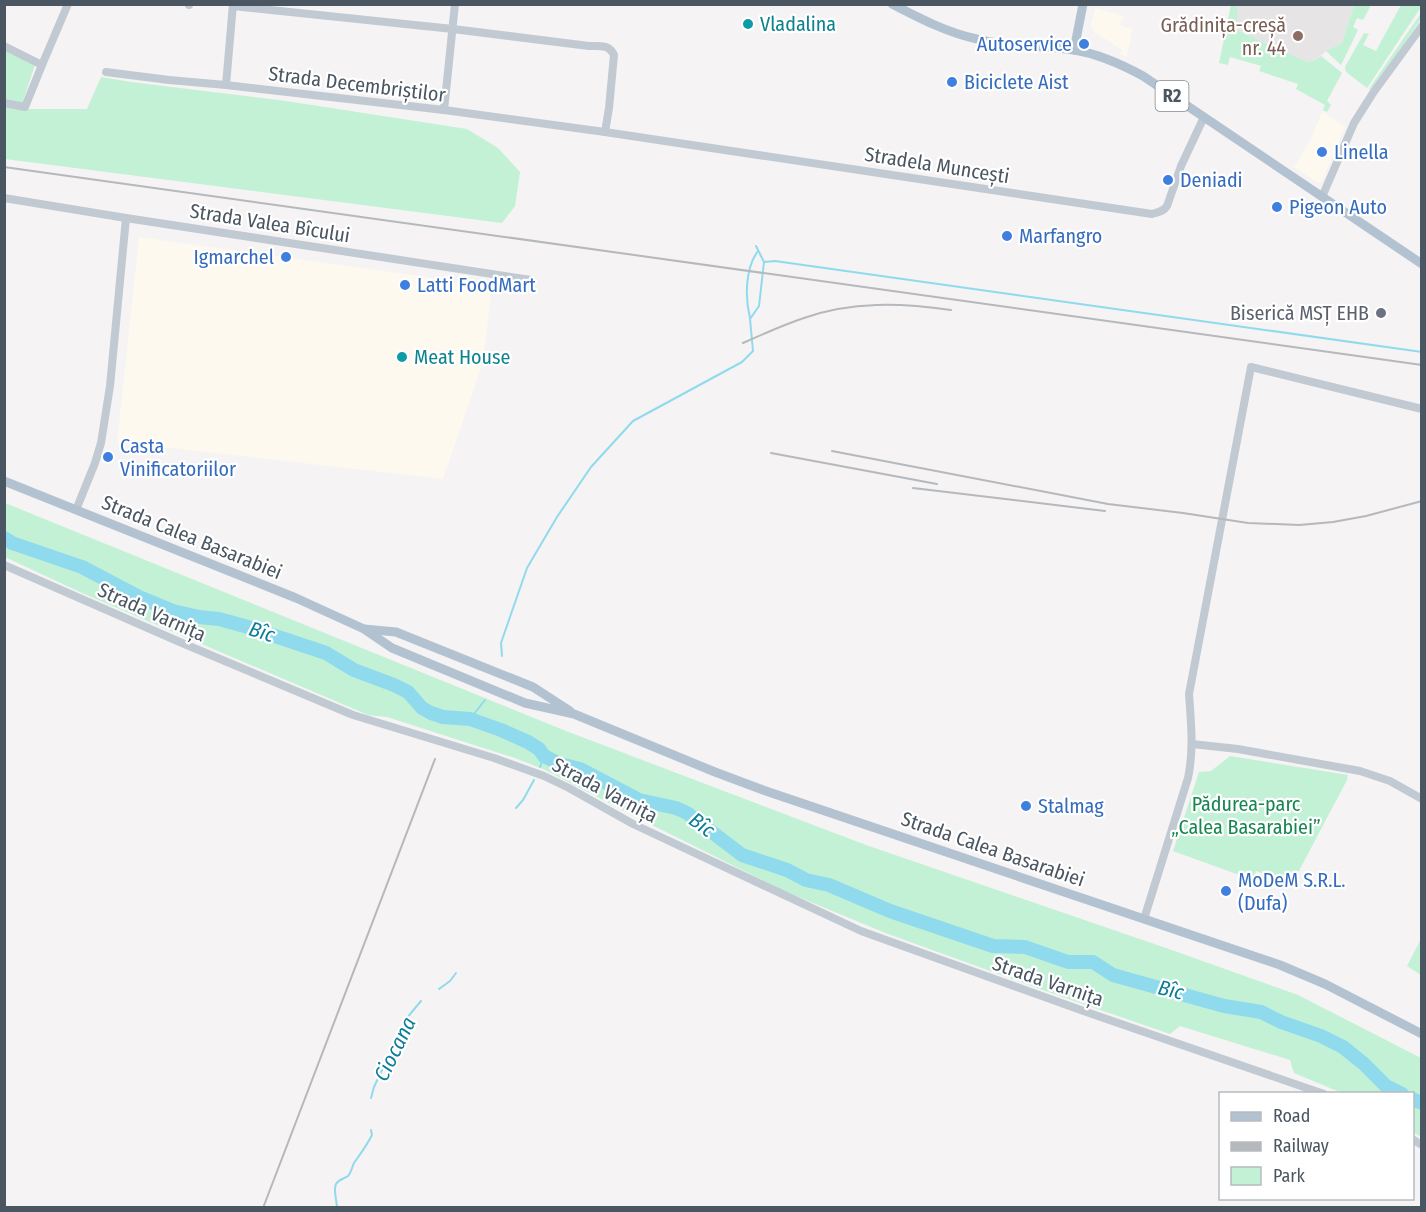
<svg xmlns="http://www.w3.org/2000/svg" width="1426" height="1212" viewBox="0 0 1426 1212" font-family="'Fira Sans Condensed',sans-serif">
	<rect width="100%" height="100%" fill="#f5f3f3"/>
	<g fill="#fdf9ef">
		<path d="M1095,8l29,8 -5,9 13,4 -2,14 -4,14 -6,-4 2,-3 -29,-19 -2,-6z"/>
		<path d="M1322,112l23,15 -23,54 -4,2 -24,-16 17,-28z"/>
		<path d="M139,237l353,49 -9,76 -40,117 -326,-37z"/>
	</g>
	<path fill="#e6e4e5" d="M1237,5h117l-12,38 -16,8 -11,9 -8,2 -70,-32z"/>
	<g fill="#c3f1d5">
		<path d="M1231,5h6v25l70,32 8,-2 6,-4 21,17 -15,28 4,4 -4,7 -4,-2 2,-5 -29,-16 2,-5 -39,-13 2,-5 -31,-9 -2,8 -9,-2z"/>
		<path d="M1354,5h17l-8,15 -6,-2 -4,9 5,3 -17,35 -15,-14 16,-8z"/>
		<path d="M1401,5h20v2l-54,81 -21,-16 -1,-5 19,-34 5,1 -6,11 13,6z"/>
		<path d="M1421,13v6l-49,72 -3,-2z"/>
		<path d="M4,48l31,17 -13,39 -17,-2z"/>
		<path d="M101,77l30,5 155,19 181,28 31,19 22,24 -5,34 -13,17 -497,-64v-53l24,3h58z"/>
		<path d="M5,503l561,228 300,114 300,103 132,47 123,63v79l-8,-5 -1,-38 -70,-1 -48,-20 -4,-13 -110,-34 -10,8 -130,-45 -152,-55 -104,-43 -136,-68 -105,-54 -28,-11 -128,-41 -19,-2 -286,-122 -77,-36z"/>
		<path d="M1230,756l118,19 -1,5 -55,104 -36,-13 -3,9 -80,-29 26,-79 12,-1z"/>
		<path d="M1421,939l1,36h-1l-14,-9z"/>
	</g>
	<g fill="none" stroke-linecap="round" stroke-linejoin="round">
		<g stroke="#90daee" stroke-width="2">
			<path d="M756,246l8,16"/>
			<path d="M750,318c-5,-20 -5,-50 8,-67"/>
			<path d="M502,656l-1,-13 26,-75 30,-51 34,-50 42,-46 109,-59 11,-11 -3,-32 9,-13 5,-44 11,-1 647,91"/>
			<path d="M470,719l15,-19"/>
			<path d="M540,767l4,-11"/>
			<path d="M516,808l7,-8 11,-20"/>
			<path d="M439,989l11,-8 6,-8"/>
			<path d="M371,1098l3,-11 32,-68 15,-18"/>
			<path d="M337,1208c0,-7 -4,-18 -1,-24 3,-5 8,-5 12,-8 3,-3 4,-9 6,-13 7,-10 13,-18 18,-28l-1,-5"/>
		</g>
		<g stroke="#90daee" stroke-width="14">
			<path d="M4,538l8,5 70,24 57,30 34,14 26,6 20,2 29,8 78,26 28,17 40,15 14,7 14,16 9,5 12,4 27,2 31,11 27,12 11,7 5,7 16,8 20,5 59,31 37,8 11,5 55,42 45,15 19,10 23,5 61,26 103,35 32,1 43,15h25l20,13 111,31 37,6 20,10 40,14 22,11 21,17 22,22 16,8"/>
			<path d="M1412,1099l10,4"/>
		</g>
		<g stroke="#c1cad2" stroke-width="8">
			<path d="M189,5v-1"/>
			<path d="M233,6l220,23 136,17c11,0 20,-2 25,9l-5,53 -4,24"/>
			<path d="M4,46l38,19"/>
			<path d="M106,72l63,8 57,5 218,25 161,22 547,82c6,-2 11,-2 15,-8l14,-40 23,-49"/>
			<path d="M226,85l7,-81"/>
			<path d="M4,103l21,4 17,-42 26,-61"/>
			<path d="M444,110l11,-106"/>
			<path d="M1322,197l32,-74 19,-30 49,-67"/>
			<path d="M4,198l122,20 405,62"/>
			<path d="M76,510l19,-47 6,-20 9,-57 16,-168"/>
			<path d="M4,565l178,78 171,72 141,43 50,18 25,12 64,36 228,107 231,83 232,80"/>
			<path d="M1192,744l46,5 122,22 30,10 32,18"/>
			<path d="M1144,919l44,-141c6,-29 3,-56 1,-84l62,-327 171,42"/>
			<path d="M1412,1139l10,6"/>
		</g>
		<g stroke="#b3c2d1" stroke-width="9">
			<path d="M892,4c27,14 56,29 85,35 32,8 65,6 97,11 25,4 47,14 69,26l279,188"/>
			<path d="M1074,50l9,-46"/>
			<path d="M4,481l292,117 68,31 28,19 133,55 49,11 141,58 48,18 517,175 45,19 97,50"/>
			<path d="M364,629l32,3 137,55 37,24"/>
		</g>
		<g stroke="#b5b8bd" stroke-width="2">
			<path d="M4,167l1418,198"/>
			<path d="M743,343c20,-9 40,-18 61,-25 48,-17 97,-15 147,-8"/>
			<path d="M832,451l276,53 75,9 65,10 51,2 34,-3 33,-6 56,-15"/>
			<path d="M771,453l166,31"/>
			<path d="M913,488l192,23"/>
			<path d="M263,1208l172,-449"/>
		</g>
	</g>
	<g fill="#0f9aa8" stroke="#fff" stroke-width="2">
		<circle cx="748" cy="24" r="6"/>
		<circle cx="402" cy="357" r="6"/>
	</g>
	<circle fill="#8d6e63" stroke="#fff" stroke-width="2" cx="1298" cy="36" r="6"/>
	<g fill="#3f7fe0" stroke="#fff" stroke-width="2">
		<circle cx="1084" cy="44" r="6"/>
		<circle cx="952" cy="82" r="6"/>
		<circle cx="1322" cy="152" r="6"/>
		<circle cx="1168" cy="180" r="6"/>
		<circle cx="1277" cy="207" r="6"/>
		<circle cx="1007" cy="236" r="6"/>
		<circle cx="286" cy="257" r="6"/>
		<circle cx="405" cy="285" r="6"/>
		<circle cx="108" cy="457" r="6"/>
		<circle cx="1026" cy="806" r="6"/>
		<circle cx="1226" cy="891" r="6"/>
	</g>
	<circle fill="#6b7280" stroke="#fff" stroke-width="2" cx="1381" cy="313" r="6"/>
	<g text-anchor="middle" dominant-baseline="central" stroke-width="4.5" stroke-linejoin="round" paint-order="stroke">
		<rect fill="#fff" stroke="#808990" stroke-width="1.5" x="1155.5" y="81" width="33" height="30" rx="4.5"/>
		<g font-size="18" font-weight="bold" fill="#4a5661">
			<text x="1172" y="96">R2</text>
		</g>
		<g font-size="20" fill="#0d838f" stroke="#fff" text-anchor="start">
			<text x="760" y="24">Vladalina</text>
			<text x="414" y="357">Meat House</text>
		</g>
		<g font-size="20" fill="#785e54" stroke="#fff" text-anchor="end">
			<text x="1286" y="25">Grădinița-creșă<tspan x="1286" dy="23">nr. 44</tspan></text>
		</g>
		<g font-size="20" fill="#366cbe" stroke="#fff" text-anchor="start">
			<text x="1072" y="44" text-anchor="end">Autoservice</text>
			<text x="964" y="82">Biciclete Aist</text>
			<text x="1334" y="152">Linella</text>
			<text x="1180" y="180">Deniadi</text>
			<text x="1289" y="207">Pigeon Auto</text>
			<text x="1019" y="236">Marfangro</text>
			<text x="274" y="257" text-anchor="end">Igmarchel</text>
			<text x="417" y="285">Latti FoodMart</text>
			<text x="120" y="446">Casta<tspan x="120" dy="23">Vinificatoriilor</tspan></text>
			<text x="1038" y="806">Stalmag</text>
			<text x="1238" y="880">MoDeM S.R.L.<tspan x="1238" dy="23">(Dufa)</tspan></text>
		</g>
		<g font-size="20" fill="#4a5661" stroke="#fff">
			<text transform="translate(357 84) rotate(7)">Strada Decembriștilor</text>
			<text transform="translate(937 165) rotate(9)">Stradela Muncești</text>
			<text transform="translate(270 223) rotate(9)">Strada Valea Bîcului</text>
			<text transform="translate(192 537) rotate(22)">Strada Calea Basarabiei</text>
			<text transform="translate(152 612) rotate(24)">Strada Varnița</text>
			<text transform="translate(605 790) rotate(28)">Strada Varnița</text>
			<text transform="translate(993 849) rotate(19)">Strada Calea Basarabiei</text>
			<text transform="translate(1048 981) rotate(19)">Strada Varnița</text>
		</g>
		<g font-size="20" fill="#5b616d" stroke="#fff" text-anchor="end">
			<text x="1369" y="313">Biserică MSȚ EHB</text>
		</g>
		<g font-size="20" fill="#17864f" stroke="#fff">
			<text x="1246" y="804">Pădurea-parc<tspan x="1246" dy="23">„Calea Basarabiei”</tspan></text>
		</g>
		<g font-size="21" font-style="italic" fill="#0c7c9b" stroke="#fff">
			<text transform="translate(262 632) rotate(18)">Bîc</text>
			<text transform="translate(702 825) rotate(36)">Bîc</text>
			<text transform="translate(1171 990) rotate(14)">Bîc</text>
			<text transform="translate(395 1049) rotate(-64)">Ciocana</text>
		</g>
	</g>
	<rect width="1426" height="1212" fill="none" stroke="#4a5661" stroke-width="12"/>
	<rect x="1219" y="1092" width="195" height="108" fill="#ffffff" stroke="#b7bbc0" stroke-width="1.5"/>
	<rect x="1231" y="1112" width="30" height="9" fill="#b3c2d1" stroke="#b7bbc0" stroke-width="1.5"/>
	<text x="1273" y="1122" font-size="18" fill="#4a5661">Road</text>
	<rect x="1231" y="1142" width="30" height="9" fill="#b5b8bd" stroke="#b7bbc0" stroke-width="1.5"/>
	<text x="1273" y="1152" font-size="18" fill="#4a5661">Railway</text>
	<rect x="1231" y="1167" width="30" height="18" fill="#c3f1d5" stroke="#b7bbc0" stroke-width="1.5"/>
	<text x="1273" y="1182" font-size="18" fill="#4a5661">Park</text>
</svg>
